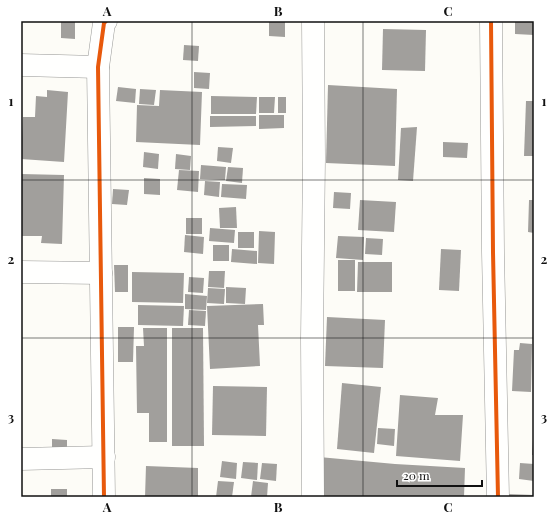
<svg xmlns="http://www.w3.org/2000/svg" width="555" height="518" viewBox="0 0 555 518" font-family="'Playfair Display',serif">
	<rect width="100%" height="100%" fill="#fdfcf7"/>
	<g fill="#a19f9c">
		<path d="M61,21h14v18l-14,-1z"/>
		<path d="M269,21h16v16l-16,-1z"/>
		<path d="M515,21h19v14l-19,-1z"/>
		<path d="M383,29l43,1 -1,41 -43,-1z"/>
		<path d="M184,45l15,1 -1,15 -15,-1z"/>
		<path d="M194,72l16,1 -1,16 -15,-1z"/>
		<path d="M328,85l69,4 -2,77 -69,-3z"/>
		<path d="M118,87l18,2 -1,14 -19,-2z"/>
		<path d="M140,89l16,1 -2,15 -15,-1z"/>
		<path d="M47,90l21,2 -4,70 -43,-3 2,-42h12l1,-21 11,1z"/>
		<path d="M160,90l42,2 -2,53 -64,-3 1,-37 22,1z"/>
		<path d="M211,96l46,1 -1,17h-45z"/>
		<path d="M259,97h16l-1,16h-15z"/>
		<rect x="278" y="97" width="8" height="16"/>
		<path d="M526,101h8v55h-10z"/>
		<path d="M259,115h25v13l-25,1z"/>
		<path d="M210,116h46v10l-46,1z"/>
		<path d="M417,127l-4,54 -15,-1 3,-52z"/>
		<path d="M443,142l25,1 -1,15 -24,-1z"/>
		<path d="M218,147l15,1 -2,15 -14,-2z"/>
		<path d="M144,152l15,2 -1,15 -15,-2z"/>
		<path d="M176,154l15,2 -1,14 -15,-1z"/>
		<path d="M201,165l25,2 -1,13 -25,-1z"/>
		<path d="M228,167l15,1 -1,15 -16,-2z"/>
		<path d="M179,170l20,1 -1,21 -21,-2z"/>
		<path d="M21,174l43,1 -2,69 -21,-1 1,-7h-21z"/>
		<path d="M144,178l16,1v16l-16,-1z"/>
		<path d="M205,181l15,1 -1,15 -15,-2z"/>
		<path d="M222,184l25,1 -1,14 -25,-2z"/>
		<path d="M113,189l16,1 -2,15 -15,-1z"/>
		<path d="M334,192l17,1 -1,16 -17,-1z"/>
		<path d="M360,200l36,2 -2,30 -36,-2z"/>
		<path d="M529,200h5v33l-6,-1z"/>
		<path d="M236,207l1,21h-17l-1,-20z"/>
		<rect x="186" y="218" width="16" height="16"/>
		<path d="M210,228l25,2 -1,13 -25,-2z"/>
		<path d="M259,231l16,1 -1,32 -16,-1z"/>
		<rect x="238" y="232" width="16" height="16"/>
		<path d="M185,235l19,2 -1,17 -19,-2z"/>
		<path d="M338,236l26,1 -1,23 -27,-2z"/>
		<path d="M366,238l17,1 -1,16 -17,-1z"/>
		<rect x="213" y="245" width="16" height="16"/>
		<path d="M232,249l25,2v13l-26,-2z"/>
		<path d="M441,249l20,1 -2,41 -20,-1z"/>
		<rect x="338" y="260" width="17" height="31"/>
		<path d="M358,262h34v30h-35z"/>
		<path d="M114,265h14v27h-13z"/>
		<path d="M209,271h16l-1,17 -16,-1z"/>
		<path d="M132,272l52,1 -1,30 -51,-1z"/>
		<path d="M189,277l15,1 -1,15 -15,-1z"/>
		<path d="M226,287l20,1 -1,16 -19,-1z"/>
		<path d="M208,288l17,1 -1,15 -17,-1z"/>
		<path d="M185,294l22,2 -1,14 -21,-1z"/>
		<path d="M263,304l1,21h-6l2,41 -50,3 -3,-63z"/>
		<path d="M138,305l46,1 -1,20 -45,-1z"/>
		<path d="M189,310l17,1 -1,15 -17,-1z"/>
		<path d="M327,317l58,3 -2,48 -58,-2z"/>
		<path d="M118,327h16l-1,35h-15z"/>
		<path d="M143,328h24v114h-18v-29h-12l-1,-67h8z"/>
		<path d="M172,328h31l1,118h-32z"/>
		<path d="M520,343l12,1 -1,48 -19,-1 2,-41h5z"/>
		<path d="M342,383l39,4 -7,66 -37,-4z"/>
		<path d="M213,386l54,1 -1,49 -54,-1z"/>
		<path d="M400,395l38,3 -3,17h28l-3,46 -64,-5z"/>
		<path d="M378,428l17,1 -1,17 -17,-2z"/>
		<path d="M52,439l15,1v13l-15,-1z"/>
		<path d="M533,440h1v15h-2z"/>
		<path d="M319,457l76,7 70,4 -1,29h-147z"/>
		<path d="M222,461l15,2 -1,16 -16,-2z"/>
		<path d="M243,462l15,1 -1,17 -16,-2z"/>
		<path d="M262,463l15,1 -1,17 -16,-2z"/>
		<path d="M520,463l14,1v17l-15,-2z"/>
		<path d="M146,466l52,2v29h-53z"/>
		<path d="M218,481l16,1 -2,15h-16z"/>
		<path d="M253,481l15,2 -1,14h-16z"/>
		<rect x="51" y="489" width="16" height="8"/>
		<path d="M508,494l26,1v2h-27z"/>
	</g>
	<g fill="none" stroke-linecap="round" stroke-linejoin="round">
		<defs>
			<g id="minor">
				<path d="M491,21l2,231 5,245"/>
				<path d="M21,65l77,2"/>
				<path d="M21,272l80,1"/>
				<path d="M21,459l83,-2"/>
				<path d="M104,497l-6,-430 6,-44 2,-2"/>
				<path d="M313,497l-1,-158 2,-181 -1,-137"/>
			</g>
		</defs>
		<use href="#minor" stroke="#979795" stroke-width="23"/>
		<use href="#minor" stroke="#fffffe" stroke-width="22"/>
		<defs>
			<g id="cycleway">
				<path d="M491,21l2,231 5,245"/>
				<path d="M104,497l-6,-430 6,-44 2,-2"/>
			</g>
		</defs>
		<use href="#cycleway" stroke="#fff" stroke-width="6"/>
		<use href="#cycleway" stroke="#e8590c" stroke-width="4"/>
	</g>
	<path fill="none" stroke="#111" stroke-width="1" stroke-opacity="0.55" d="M192,21v476M363,21v476M21,180h513M21,338h513"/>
	<rect width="555" height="518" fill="none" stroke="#ffffff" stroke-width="44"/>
	<path d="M397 480v6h85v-6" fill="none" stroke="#111111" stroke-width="2"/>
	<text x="403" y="480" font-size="12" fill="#111111" stroke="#ffffff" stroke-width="3" paint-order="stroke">20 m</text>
	<rect x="22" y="22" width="511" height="474" fill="none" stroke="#111" stroke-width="1.5"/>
	<g font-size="13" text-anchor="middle" font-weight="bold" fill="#111">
		<text x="107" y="16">A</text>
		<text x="278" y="16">B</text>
		<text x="448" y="16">C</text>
		<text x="11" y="106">1</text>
		<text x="544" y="106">1</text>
		<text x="11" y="264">2</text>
		<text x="544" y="264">2</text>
		<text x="11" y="422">3</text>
		<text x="544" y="422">3</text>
		<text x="107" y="512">A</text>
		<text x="278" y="512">B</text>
		<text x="448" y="512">C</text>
	</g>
</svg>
